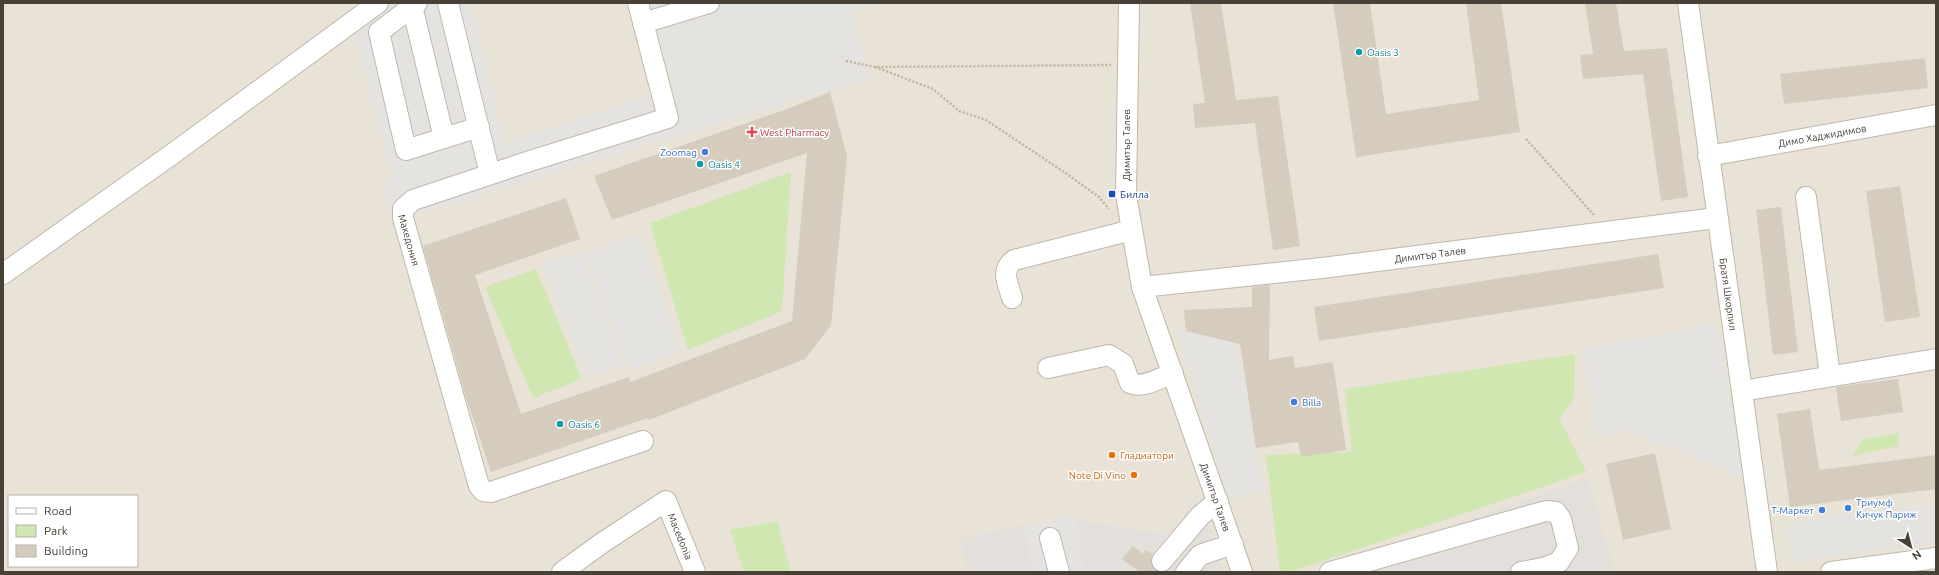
<svg xmlns="http://www.w3.org/2000/svg" width="1939" height="575" viewBox="0 0 1939 575" font-family="Ubuntu,sans-serif">
	<rect width="100%" height="100%" fill="#f4f0e9"/>
	<path fill="#e8e2d7" fill-rule="evenodd" d="M3,3h1933v569h-1933zM9,496h128v70h-128z"/>
	<g fill="#e3dfda">
		<path d="M1588,477l26,95h-292z"/>
		<path d="M1196,495l28,77h-256l-8,-33 98,-22 115,19z"/>
	</g>
	<g fill="#d0e7b2">
		<path d="M791,172l-9,139 -94,39 -38,-127z"/>
		<path d="M536,269l46,110 -49,19 -48,-111z"/>
		<path d="M1575,354l-1,45 -15,19 27,54 -296,100h-10l-14,-117 86,-3 -7,-63z"/>
		<path d="M1898,433v13l-46,10 12,-17z"/>
		<path d="M777,521l14,51h-47l-14,-42z"/>
	</g>
	<g fill="#e5e3e0">
		<path d="M388,3h84l32,140 170,-56 -18,-48 -9,-36h224v3l-18,9 16,63 -477,144 -8,-40 9,-3 -41,-152z"/>
		<path d="M640,233l40,119 -50,19 -45,-118z"/>
		<path d="M580,251l44,115 -36,12 -46,-113z"/>
		<path d="M1717,324l29,155 -119,-49 -31,8 -13,-90z"/>
		<path d="M1176,330l10,1 44,11 13,22 20,125 -34,12z"/>
		<path d="M1936,502v39l-146,22 -2,-40z"/>
		<path d="M1058,517l20,3 5,52h-50l-11,-47z"/>
	</g>
	<g fill="#d5ccbe">
		<path d="M1190,3h31l15,97 42,-4 22,150 -27,4 -18,-127 -60,5 -2,-24 12,-1z"/>
		<path d="M1333,3h37l16,111 93,-14 -13,-97h35l19,129 -164,25z"/>
		<path d="M1585,3h31l8,48 43,-3 21,149 -27,4 -18,-127 -60,5 -3,-24 13,-1z"/>
		<path d="M1925,58l3,30 -144,16 -4,-30z"/>
		<path d="M830,92l17,64 -16,169 -26,34 -156,61 -1,-2 -157,54 -25,-75 -43,-151 143,-48 14,41 -105,36 46,139 108,-37 1,5 162,-61 15,-168 -195,67 -18,-44 196,-68z"/>
		<path d="M1900,186l20,131 -35,5 -19,-131z"/>
		<path d="M1781,207l17,145 -25,3 -17,-145z"/>
		<path d="M1658,254l6,34 -345,53 -5,-34z"/>
		<path d="M1270,285l-1,75 24,-4 2,12 38,-6 13,88 -45,7 -3,-15 -42,6 -16,-104 -54,-13 -2,-21 68,-3v-20z"/>
		<path d="M1898,379l5,33 -62,9 -5,-34z"/>
		<path d="M1810,409l9,61 117,-15v34l-146,18 -13,-93z"/>
		<path d="M1655,453l16,76 -48,11 -17,-76z"/>
		<path d="M1133,546l10,8 3,-4 7,5 -2,4v6l8,7h-19l-18,-13z"/>
	</g>
	<g fill="none" stroke-linecap="round" stroke-linejoin="round">
		<path stroke="#d1cdc5" stroke-width="20" stroke-dasharray="20 10" stroke-linecap="butt" d="M1154,572l8,-11"/>
		<defs>
			<g id="minor">
				<path d="M417,3l-38,29 27,118 73,-23"/>
				<path d="M448,3l42,171"/>
				<path id="s1" d="M638,3l30,115 -138,43 -117,39 -10,9v9l76,268 4,5 8,1 152,-51"/>
				<path id="s2" d="M1129,3l-3,192 16,92 100,285"/>
				<path id="s3" d="M1688,3l79,569"/>
				<path d="M412,6l32,132"/>
				<path d="M643,23l66,-20"/>
				<path id="s4" d="M1708,156l228,-41"/>
				<path d="M1806,197l24,179"/>
				<path d="M3,274l168,-119 207,-152"/>
				<path id="s5" d="M1142,287l180,-19 394,-50"/>
				<path d="M1012,298c-4,-15 -12,-27 2,-38l118,-30"/>
				<path d="M1048,368l61,-13 14,9 7,19c13,6 30,-5 43,-10"/>
				<path d="M1742,391l194,-32"/>
				<path d="M1050,538l9,34"/>
				<path d="M1162,561l38,-45 18,-15"/>
				<path id="s6" d="M562,572l40,-29 64,-42 29,71"/>
				<path d="M1186,572l14,-17 33,-11"/>
				<path d="M1330,572l216,-61 10,1 5,7 7,29 -9,14 -16,6 -22,4"/>
				<path d="M1831,572l105,-14"/>
			</g>
		</defs>
		<use href="#minor" stroke="#bfb8ab" stroke-width="22"/>
		<g stroke="#c1b49d" stroke-width="2.5" stroke-dasharray="2 2" stroke-linecap="butt">
			<path d="M846,61l29,6 236,-2"/>
			<path d="M875,67l58,22 26,22 27,9 78,52 35,25 10,12"/>
			<path d="M1526,139l68,76"/>
		</g>
		<use href="#minor" stroke="#fff" stroke-width="20"/>
	</g>
	<g fill="#0f9aa8" stroke="#fff" stroke-width="1.5">
		<circle cx="1359" cy="52" r="4"/>
		<circle cx="700" cy="164" r="4"/>
		<circle cx="560" cy="424" r="4"/>
	</g>
	<path fill="#e0444e" stroke="#fff" stroke-width="1.5" d="M750 126h4v4h4v4h-4v4h-4v-4h-4v-4h4z"/>
	<g fill="#3f7fe0" stroke="#fff" stroke-width="1.5">
		<circle cx="705" cy="152" r="4"/>
		<circle cx="1294" cy="402" r="4"/>
		<circle cx="1848" cy="508" r="4"/>
		<circle cx="1822" cy="510" r="4"/>
	</g>
	<rect fill="#1a4fb4" stroke="#fff" stroke-width="1.5" x="1108" y="190" width="8" height="8" rx="2"/>
	<g fill="#e8710a" stroke="#fff" stroke-width="1.5">
		<circle cx="1112" cy="455" r="4"/>
		<circle cx="1134" cy="475" r="4"/>
	</g>
	<g text-anchor="middle" dominant-baseline="central" stroke-width="3" stroke-linejoin="round" paint-order="stroke">
		<g font-size="10" fill="#0d838f" stroke="#fff" text-anchor="start">
			<text x="1367" y="52">Oasis 3</text>
			<text x="708" y="164">Oasis 4</text>
			<text x="568" y="424">Oasis 6</text>
		</g>
		<g font-size="10" fill="#be3a42" stroke="#fff" text-anchor="start">
			<text x="760" y="132">West Pharmacy</text>
		</g>
		<g font-size="10" fill="#474137" stroke="#fff">
			<text stroke="none"><textPath href="#s4" startOffset="116">Димо Хаджидимов</textPath></text>
			<text transform="translate(1126 145) rotate(-90)">Димитър Талев</text>
			<text stroke="none"><textPath href="#s1" startOffset="432">Македония</textPath></text>
			<text stroke="none"><textPath href="#s5" startOffset="290">Димитър Талев</textPath></text>
			<text stroke="none"><textPath href="#s3" startOffset="294">Братя Шкорпил</textPath></text>
			<text stroke="none"><textPath href="#s2" startOffset="508">Димитър Талев</textPath></text>
			<text stroke="none"><textPath href="#s6" startOffset="164">Macedonia</textPath></text>
		</g>
		<g font-size="10" fill="#366cbe" stroke="#fff" text-anchor="end">
			<text x="697" y="152">Zoomag</text>
			<text x="1302" y="402" text-anchor="start">Billa</text>
			<text x="1856" y="502" text-anchor="start">Триумф<tspan x="1856" dy="12">Кичук Париж</tspan></text>
			<text x="1814" y="510">Т-Маркет</text>
		</g>
		<g font-size="10" fill="#164399" stroke="#fff" text-anchor="start">
			<text x="1120" y="194">Билла</text>
		</g>
		<g font-size="10" fill="#c56008" stroke="#fff" text-anchor="start">
			<text x="1120" y="455">Гладиатори</text>
			<text x="1126" y="475" text-anchor="end">Note Di Vino</text>
		</g>
	</g>
	<rect width="1939" height="575" fill="none" stroke="#474137" stroke-width="8"/>
	<rect x="8" y="495" width="130" height="72" fill="#ffffff" stroke="#b5b3af"/>
	<rect x="16" y="508" width="20" height="6" fill="#ffffff" stroke="#b5b3af"/>
	<text x="44" y="515" font-size="12" fill="#474137">Road</text>
	<rect x="16" y="525" width="20" height="12" fill="#d0e7b2" stroke="#b5b3af"/>
	<text x="44" y="535" font-size="12" fill="#474137">Park</text>
	<rect x="16" y="545" width="20" height="12" fill="#d5ccbe" stroke="#b5b3af"/>
	<text x="44" y="555" font-size="12" fill="#474137">Building</text>
	<g transform="translate(1911 547) rotate(144)" stroke="#ffffff" stroke-width="3" paint-order="stroke">
	<path d="M0-3L7 15L0 10L-7 15Z" fill="#474137"/>
	<text y="-6" font-size="11" font-weight="bold" text-anchor="middle" fill="#474137">N</text>
	</g>
</svg>
